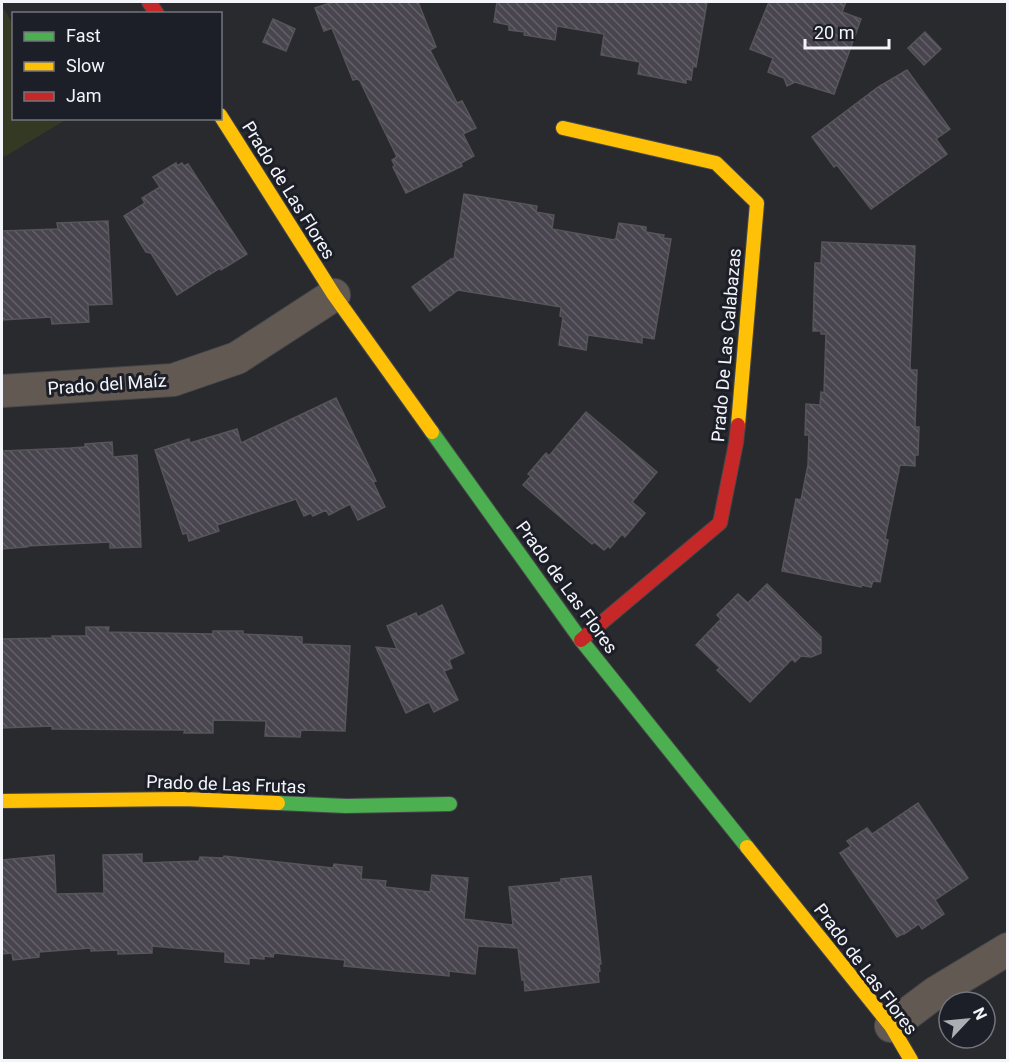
<svg xmlns="http://www.w3.org/2000/svg" width="1009" height="1062" viewBox="0 0 1009 1062" font-family="Roboto,sans-serif">
	<defs>
		<pattern id="building-back-hatch" width="6" height="6" patternUnits="userSpaceOnUse" patternTransform="scale(1.5)"><rect width="6" height="6" fill="#49454e"/><path d="M-1 5l2 2M0 0l6 6M5-1l2 2" fill="none" stroke="#646068"/></pattern>
	</defs>
	<rect width="100%" height="100%" fill="#292a2e"/>
	<path fill="#343924" d="M2,6l11,18 1,94 53,1 -63,38 -2,-4z"/>
	<g fill="url(#building-back-hatch)" stroke="#565559" stroke-width="1.5">
		<path d="M333,2h85l18,45 -6,3 27,53 5,-2 14,27 -13,6 11,22 -13,7 1,3 -56,27 -13,-26 2,-1 -3,-6 5,-3 -37,-76 -3,-2 -4,1 -21,-52 -8,3 -9,-23z"/>
		<path d="M497,2h210l-11,65 -3,-1 -2,14 -5,-1v4l-48,-9 2,-12 -39,-7 3,-21 -47,-8 -2,14 -31,-5 1,-3 -16,-2v-5l-15,-3z"/>
		<path d="M769,2h77l-4,10 19,7 -27,75 -39,-12 -8,4 -3,-8 -16,-6 5,-14 -23,-9z"/>
		<path d="M273,19l22,10 -9,22 -23,-9z"/>
		<path d="M925,32l16,17 -17,16 -16,-17z"/>
		<path d="M907,70l43,59 -14,10 11,15 -76,55 -34,-44 -3,2 -22,-30 66,-50z"/>
		<path d="M176,163l1,3 5,-3 2,3 4,-2 59,90 -26,16 -1,-2 -43,27 -26,-42 -5,-1 -22,-36 21,-13 -3,-5 18,-11 -7,-10z"/>
		<path d="M464,194l73,12 -1,6 18,3 -2,14 62,11 2,-2 3,-15 27,4v5l18,3 -1,3 8,1 -17,100 -12,-2v6l-54,-8 -2,15 -27,-5 4,-28 -3,-1 1,-9 -103,-17 -28,21 -18,-24 39,-28h3z"/>
		<path d="M108,221l4,83 -24,1 1,17 -37,2 -1,-7 -49,3v-89l56,-2 -1,-6z"/>
		<path d="M822,242l93,4 -5,121 1,3h6l-2,57h4l-1,28h-3v11l-15,-1 -15,74 3,1 -8,42 -7,-1 -2,6 -9,-2 -1,2 -79,-16 14,-72 5,1 7,-35 1,-30h-4l1,-31 14,1 1,-13 3,1 2,-59h-5v-3h-8l2,-68h6z"/>
		<path d="M336,398l40,83 -3,1 12,25 -27,13 -8,-16 -21,11 -3,-5 -13,6 -2,-3 -7,3 -8,-17 -79,26 2,6 -30,10 -2,-8 -4,1 -28,-84 34,-11 1,4 47,-14 4,14z"/>
		<path d="M586,412l71,60 -25,30 13,11 -20,24 -3,-3 -12,14 -2,-2 -4,4 -10,-8 -2,2 -69,-59 8,-9 -3,-2 18,-21 3,3z"/>
		<path d="M112,442l1,15 24,-2 4,92 -31,1v-6l-84,4 1,1 -25,2v-98l69,-3 14,-1v-3z"/>
		<path d="M767,584l54,53v16l-10,4 -10,-1 -6,6 -3,-3 -42,43 -33,-32 3,-2 -24,-23 25,-26 -4,-4 21,-21 10,9z"/>
		<path d="M442,605l22,48 -15,7 3,8 -8,3 14,29 -24,12 -5,-10 -23,11 -30,-66 21,2 -10,-23 29,-13 2,4z"/>
		<path d="M86,627h23l-1,5 105,2v-3h30v3l59,3v7l48,2 -5,85 -44,-1 -1,7 -35,-1 1,-15 -53,-1v13h-29l1,-3 -133,-1v-3l-50,2v-89l50,-1v-2h34z"/>
		<path d="M918,803l50,75 -33,22 9,14 -22,15 -3,-5 -15,10v-1l-7,4 -57,-84 11,-7 -4,-5 20,-13 5,6z"/>
		<path d="M142,854v9l57,-2 1,-4 23,1 1,-2 109,12 1,-4 28,3 -1,12 25,2 -1,6 45,5 2,-17 36,3 -4,41 49,6 -4,-38 52,-5v-3l30,-3 10,88h-2l1,7 -2,1 1,10 -74,9 -1,-12 -2,1 -4,-32 -40,-2 -3,28 -26,-3v5l-105,-10 1,-6 -71,-7 -1,4 -9,-1v3l-15,-1v6l-24,-2v-10l-73,-6v7l-34,1v-4l-27,1v-3l-52,4v5l-26,3 -1,-7 -10,1v-94l52,-5 2,39 48,-1 -1,-38z"/>
	</g>
	<g fill="none" stroke-linecap="round" stroke-linejoin="round">
		<defs>
			<g id="street">
				<path d="M2,391l171,-11 64,-22 97,-63"/>
				<path d="M891,1026l44,-33 73,-44"/>
			</g>
			<g id="fast">
				<path d="M432,432l149,208 166,207"/>
				<path d="M278,803l68,3 104,-2"/>
			</g>
			<g id="slow">
				<path d="M220,115l114,180 98,137"/>
				<path d="M563,128l153,35 41,40 -19,222"/>
				<path d="M2,801l181,-2 95,4"/>
				<path d="M747,847l144,179 20,34"/>
			</g>
			<g id="jam">
				<path d="M149,2l8,12"/>
				<path d="M581,640l139,-117 16,-80 2,-18"/>
			</g>
		</defs>
		<use href="#street" stroke="#46474a" stroke-width="34"/>
		<use href="#fast" stroke="#46474a" stroke-width="16"/>
		<use href="#slow" stroke="#46474a" stroke-width="16"/>
		<use href="#jam" stroke="#46474a" stroke-width="16"/>
		<use href="#street" stroke="#635953" stroke-width="32"/>
		<use href="#fast" stroke="#4caf50" stroke-width="14"/>
		<use href="#slow" stroke="#ffc107" stroke-width="14"/>
		<use href="#jam" stroke="#c62828" stroke-width="14"/>
	</g>
	<g text-anchor="middle" dominant-baseline="central" stroke-width="6" stroke-linejoin="round" paint-order="stroke">
		<g font-size="18" fill="#f3f5fb" stroke="#1c1f27">
			<text transform="translate(289 190) rotate(58)">Prado de Las Flores</text>
			<text transform="translate(726 345) rotate(-85)">Prado De Las Calabazas</text>
			<text transform="translate(107 384) rotate(-4)">Prado del Maíz</text>
			<text transform="translate(567 587) rotate(54)">Prado de Las Flores</text>
			<text transform="translate(226 784) rotate(2)">Prado de Las Frutas</text>
			<text transform="translate(866 969) rotate(53)">Prado de Las Flores</text>
		</g>
	</g>
	<rect width="1009" height="1062" fill="none" stroke="#f3f5fb" stroke-width="6"/>
	<rect x="12" y="12" width="210" height="108" fill="#1c1f27" stroke="#72757c" stroke-width="1.5"/>
	<rect x="24" y="32" width="30" height="9" fill="#4caf50" stroke="#72757c" stroke-width="1.5"/>
	<text x="66" y="42" font-size="18" fill="#f3f5fb">Fast</text>
	<rect x="24" y="62" width="30" height="9" fill="#ffc107" stroke="#72757c" stroke-width="1.5"/>
	<text x="66" y="72" font-size="18" fill="#f3f5fb">Slow</text>
	<rect x="24" y="92" width="30" height="9" fill="#c62828" stroke="#72757c" stroke-width="1.5"/>
	<text x="66" y="102" font-size="18" fill="#f3f5fb">Jam</text>
	<g transform="translate(967 1020) rotate(64)"><circle r="28" fill="#1c1f27" stroke="#72757c" stroke-width="1.5"/>
	<path d="M0-4.5L10 22L0 15L-10 22Z" fill="#acaeb3"/>
	<text y="-9" font-size="16" font-weight="bold" text-anchor="middle" fill="#f3f5fb">N</text>
	</g>
	<path d="M805 39v9h84v-9" fill="none" stroke="#f3f5fb" stroke-width="3"/>
	<text x="814" y="39" font-size="18" fill="#f3f5fb" stroke="#1c1f27" stroke-width="4.5" paint-order="stroke">20 m</text>
</svg>
